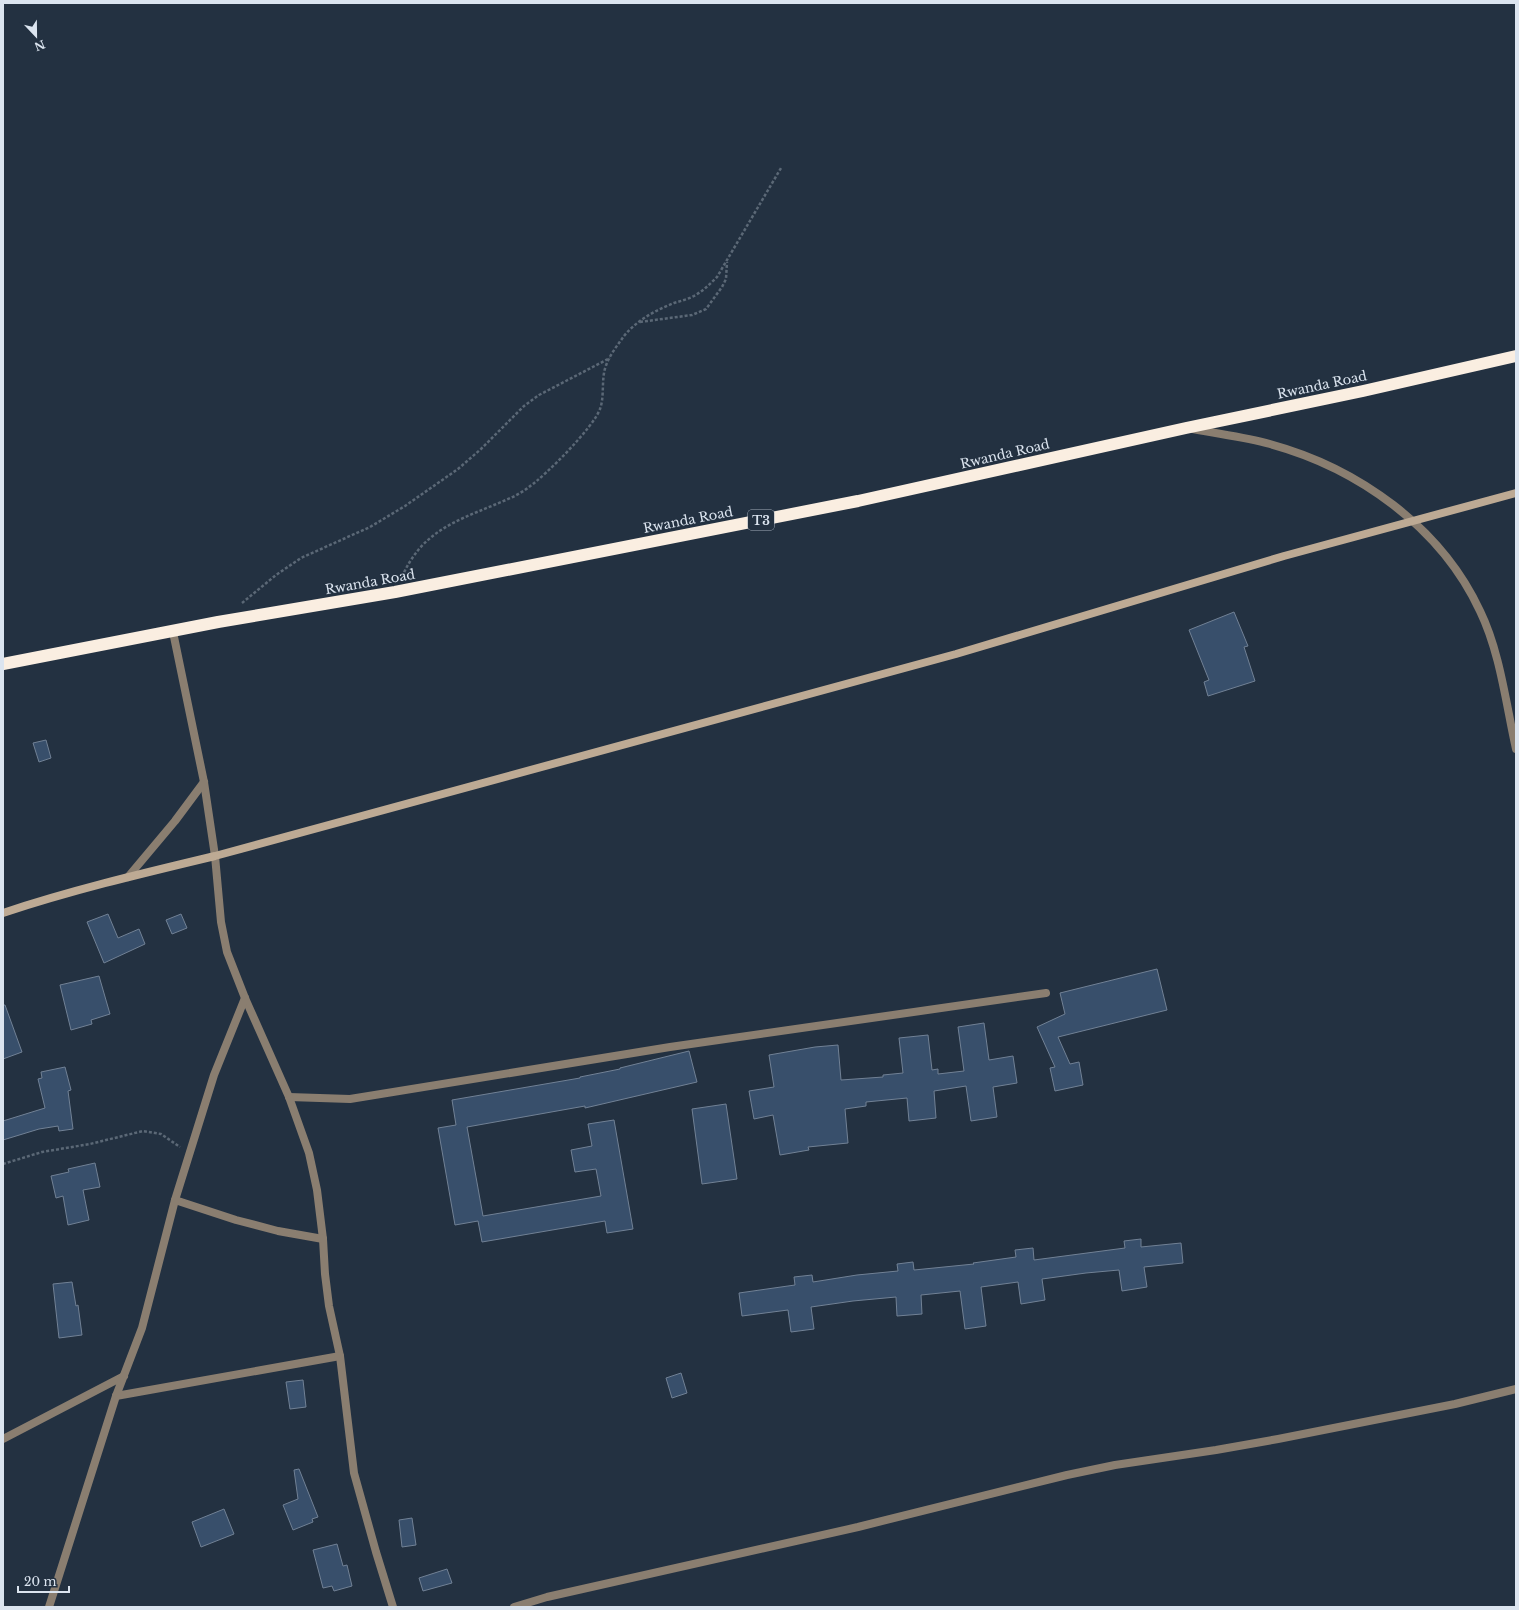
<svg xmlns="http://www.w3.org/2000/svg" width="1519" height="1610" viewBox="0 0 1519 1610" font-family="'Libre Baskerville',serif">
	<rect width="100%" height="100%" fill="#233141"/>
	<g fill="#384f6b" stroke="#718195">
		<path d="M1234,612l14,34 -4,1 11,34 -47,15 -4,-14 5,-2 -20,-50z"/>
		<path d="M46,740l5,18 -12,4 -6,-19z"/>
		<path d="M108,914l10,24 21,-9 6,15 -41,19 -17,-41z"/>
		<path d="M181,914l6,14 -15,6 -6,-14z"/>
		<path d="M1157,969l10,41 -109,27 12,27 9,-2 4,23 -28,6 -5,-23 5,-1 -18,-40 28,-13 -5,-21z"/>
		<path d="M99,976l11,38 -19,6 1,4 -21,6 -11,-45z"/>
		<path d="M3,1005h2l17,47 -19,7z"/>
		<path d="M984,1023l5,37 24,-4 4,27 -24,4 4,30 -26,4 -5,-35 -32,5 2,27 -27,3 -2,-23 -41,4v4l-21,3 3,34 -40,4 1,3 -29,5 -7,-40 -19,4 -5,-28 25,-4 -5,-32 46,-8 23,-2 3,35 42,-3v-2l20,-2 -4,-35 29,-3 4,35 6,-1v5l26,-3 -6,-44z"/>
		<path d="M689,1051l8,31 -112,26v-2l-118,21 16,89 118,-20 -5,-27 -21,3 -4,-22 21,-4 -4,-22 26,-4 19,109 -26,4 -2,-12 -123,21 -4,-21 -23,4 -17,-97 18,-3 -4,-25 128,-22v-1l40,-8v-1z"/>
		<path d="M65,1067l6,23 -3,1 5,38 -14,2 -1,-5 -19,3 -36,11v-19l42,-13 -7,-29 4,-1 -1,-6z"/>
		<path d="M726,1104l11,75 -35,5 -10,-75z"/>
		<path d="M95,1163l5,24 -17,3 6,30 -21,5 -5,-29 -7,2 -5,-22 18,-4 -1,-3z"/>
		<path d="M1141,1239v8l40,-4 2,20 -39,4 3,20 -25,4 -3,-21 -33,3 -44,6 3,21 -24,4 -3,-22 -37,5 5,39 -21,3 -5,-38 -39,4 1,19 -25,2 -1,-19 -43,4 -42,6 3,22 -23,3 -3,-22 -46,6 -3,-23 56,-8 -1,-8 18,-2 1,7 44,-7 41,-4 -1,-7 16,-2 1,8 60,-6 -1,-1 43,-6 -1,-7 18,-2 1,12 91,-12 -1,-7z"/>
		<path d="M72,1282l4,24 2,-1 4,30 -23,3 -6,-54z"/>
		<path d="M681,1373l6,20 -15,5 -6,-20z"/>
		<path d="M303,1380l3,27 -16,2 -4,-27z"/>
		<path d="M299,1469l19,48 -6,2 1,3 -20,8 -10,-25 15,-6 -4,-29z"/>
		<path d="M224,1509l10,25 -33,13 -9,-25z"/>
		<path d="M412,1518l4,27 -14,2 -3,-27z"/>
		<path d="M337,1544l6,22 4,-1 5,21 -18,5 -2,-5 -9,2 -10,-38z"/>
		<path d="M447,1569l5,14 -29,8 -4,-13z"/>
	</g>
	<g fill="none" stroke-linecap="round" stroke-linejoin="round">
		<g stroke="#5b6876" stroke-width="2.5" stroke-dasharray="3 2" stroke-linecap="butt">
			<path d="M640,322l52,-7 14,-6 16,-22 4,-8 1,-17"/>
			<path d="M402,577c19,-44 51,-55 92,-72 12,-5 25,-10 35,-18 17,-12 64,-59 71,-78 4,-11 2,-24 4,-36 2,-13 12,-26 20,-37 13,-16 32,-26 50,-33 7,-2 14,-4 20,-7 9,-5 16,-12 23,-19l64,-109"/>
			<path d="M242,603l34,-28 25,-17 69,-31 35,-21 53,-37 23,-20 43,-43 15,-11 71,-37"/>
			<path d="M3,1164l39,-12 48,-8 53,-13 18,3 19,13"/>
		</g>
		<g stroke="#8a7e70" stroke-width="8">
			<path d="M289,1097l61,2 320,-52 376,-54"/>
			<path d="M3,1439l121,-63"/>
		</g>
		<g stroke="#8a7e70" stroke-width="8">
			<path d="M1193,429c25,5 52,8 77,15 88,24 171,83 210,167 20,41 26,93 36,138"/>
			<path d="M173,632l31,150 11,74 6,66 6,30 18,46 44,99 20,56 8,37 6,49 2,35 4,32 11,50 14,117 22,79 17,55"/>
			<path d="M128,877l47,-56 29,-39"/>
			<path d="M175,1200l61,20 42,11 45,8"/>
			<path d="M116,1396l224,-40"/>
			<path d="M49,1607l67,-211 26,-68 33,-128 39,-125 31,-77"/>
			<path d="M514,1607l33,-10 311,-70 209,-52 48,-10 101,-15 62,-11 177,-35 61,-15"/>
		</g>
		<path stroke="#bdaa94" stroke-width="8" d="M3,913c69,-23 141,-40 212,-57l741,-202 328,-98 232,-63"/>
		<path stroke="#faeee1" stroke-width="12" d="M3,664l215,-42 177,-30 463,-91 328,-73 177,-37 153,-35"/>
	</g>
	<g text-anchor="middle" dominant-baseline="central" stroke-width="3" stroke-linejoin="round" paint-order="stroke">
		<rect fill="#233141" stroke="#a4aebb" stroke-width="1" x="748" y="510" width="26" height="20" rx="3"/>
		<g font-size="12" font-weight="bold" fill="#dbe4ef">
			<text x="761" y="520">T3</text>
		</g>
		<g font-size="13" fill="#dbe4ef" stroke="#233141">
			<text transform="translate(1322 385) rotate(-12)">Rwanda Road</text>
			<text transform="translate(1005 454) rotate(-13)">Rwanda Road</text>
			<text transform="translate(688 520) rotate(-11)">Rwanda Road</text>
			<text transform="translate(370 582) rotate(-10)">Rwanda Road</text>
		</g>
	</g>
	<rect width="1519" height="1610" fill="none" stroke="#dbe4ef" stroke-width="8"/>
	<g transform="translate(36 36) rotate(158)" stroke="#233141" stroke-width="3" paint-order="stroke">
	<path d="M0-3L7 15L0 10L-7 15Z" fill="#dbe4ef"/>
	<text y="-6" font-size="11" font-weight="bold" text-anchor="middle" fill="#dbe4ef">N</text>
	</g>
	<path d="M18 1586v6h51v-6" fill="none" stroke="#dbe4ef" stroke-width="2"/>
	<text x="24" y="1586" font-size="12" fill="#dbe4ef" stroke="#233141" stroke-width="3" paint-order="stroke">20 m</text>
</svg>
